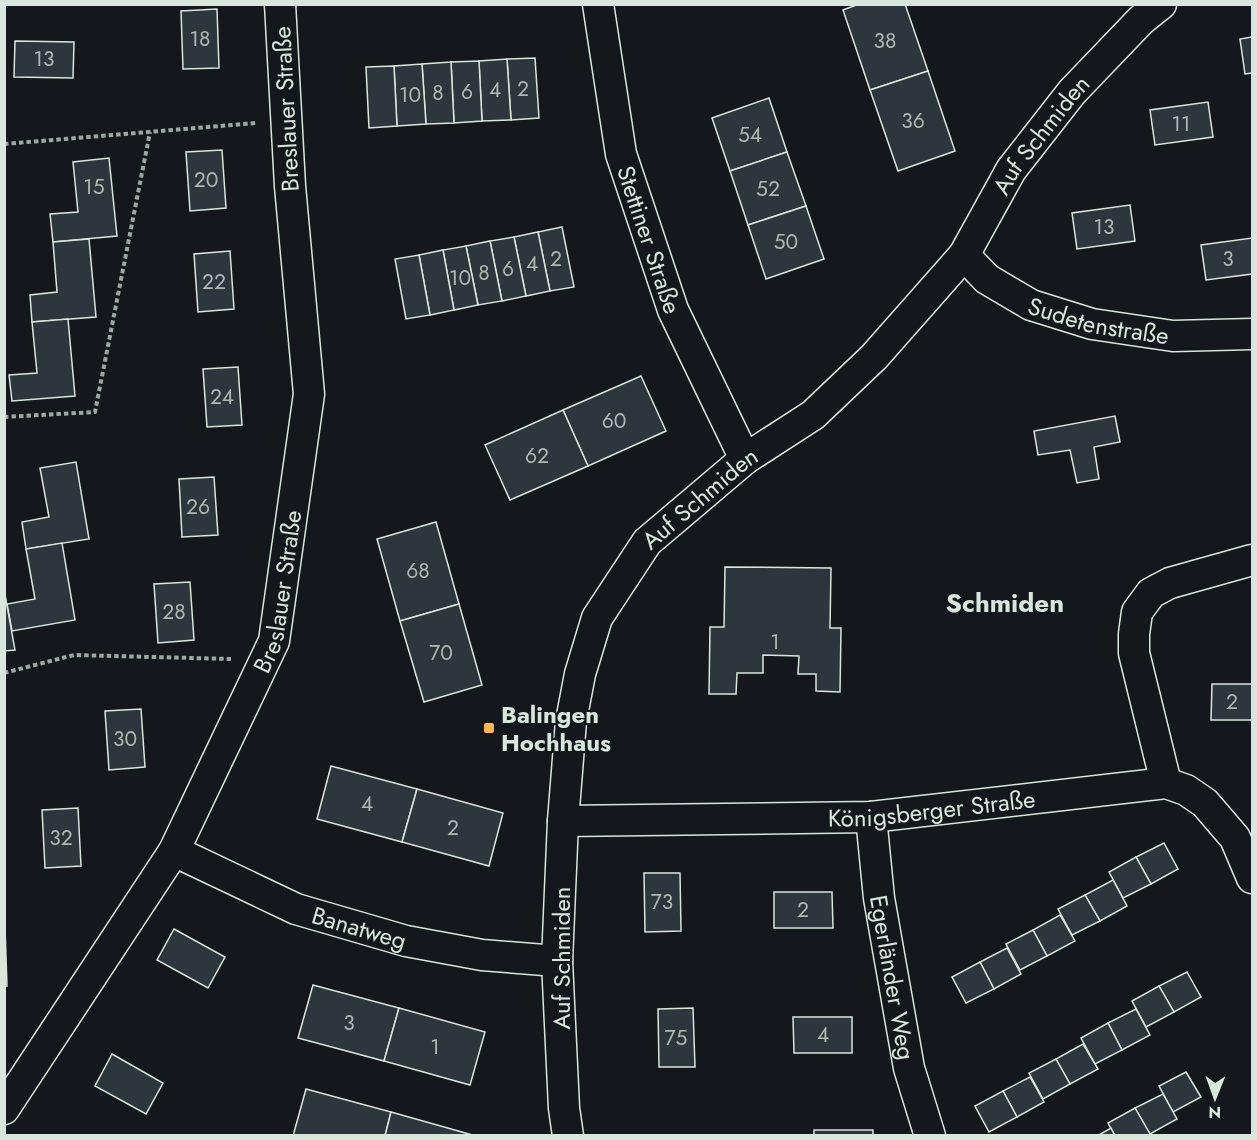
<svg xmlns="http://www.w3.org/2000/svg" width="1257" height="1140" viewBox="0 0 1257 1140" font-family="Jost,sans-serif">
	<rect width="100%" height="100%" fill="#14181c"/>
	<g fill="#2c363c" stroke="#d8e6dc" stroke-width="1.5">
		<path d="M859,4h46l23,67 -58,19 -27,-80z"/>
		<path d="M217,9l2,59 -36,1 -2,-58z"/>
		<path d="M1252,37v36l-7,1 -5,-35z"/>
		<path d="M15,41l59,1 -1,36 -59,-1z"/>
		<path d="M535,58l4,60 -28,2 -4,-61z"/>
		<path d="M507,59l4,61 -29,1 -3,-60z"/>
		<path d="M479,61l3,60 -28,2 -3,-61z"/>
		<path d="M451,62l3,61 -28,1 -4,-60z"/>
		<path d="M422,64l4,60 -29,2 -3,-60z"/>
		<path d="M394,66l3,60 -28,2 -3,-61z"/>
		<path d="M928,71l27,80 -57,20 -28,-81z"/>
		<path d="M769,98l18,54 -57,19 -18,-53z"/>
		<path d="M1208,102l5,35 -58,8 -5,-35z"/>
		<path d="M222,150l4,58 -36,3 -4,-59z"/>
		<path d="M787,152l19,54 -58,19 -18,-54z"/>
		<path d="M109,158l8,78 -64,6 -3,-28 28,-2 -5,-50z"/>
		<path d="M1130,205l5,36 -58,8 -5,-36z"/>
		<path d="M806,206l18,53 -58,20 -18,-54z"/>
		<path d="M562,227l12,60 -24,4 -12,-59z"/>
		<path d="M538,232l12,59 -24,5 -12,-59z"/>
		<path d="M514,237l12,59 -24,5 -12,-60z"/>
		<path d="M1252,238v36l-46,6 -5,-35z"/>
		<path d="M89,239l7,78 -64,5 -2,-27 27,-3 -4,-50z"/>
		<path d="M490,241l12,60 -24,4 -12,-59z"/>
		<path d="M466,246l12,59 -24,5 -11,-60z"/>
		<path d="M443,250l11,60 -24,5 -11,-60z"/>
		<path d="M230,251l4,58 -36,3 -4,-58z"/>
		<path d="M419,255l11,60 -24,4 -11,-60z"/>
		<path d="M68,319l7,77 -63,5 -3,-26 28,-2 -5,-51z"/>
		<path d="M238,367l4,58 -35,2 -4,-58z"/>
		<path d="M641,376l25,55 -78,35 -25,-56z"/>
		<path d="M563,410l25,56 -78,34 -25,-55z"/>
		<path d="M1115,416l5,26 -26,5 5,32 -22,4 -7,-33 -32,5 -4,-24z"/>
		<path d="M76,462l13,77 -63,10 -4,-27 27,-5 -9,-49z"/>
		<path d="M214,477l4,58 -36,2 -3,-58z"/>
		<path d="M436,522l23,82 -59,17 -23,-82z"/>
		<path d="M62,543l13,77 -63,11 -5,-27 28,-5 -9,-50z"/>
		<path d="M725,567l106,1 -1,60h11l-1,64 -24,-1v-17h-18l1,-18 -36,-1v18h-26l-1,21h-27l1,-67h14z"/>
		<path d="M190,582l4,58 -36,3 -4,-59z"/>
		<path d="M4,589l11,61 -11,1z"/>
		<path d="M459,604l23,81 -58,17 -24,-81z"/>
		<path d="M1212,684h40v36h-41z"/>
		<path d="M141,709l4,58 -36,3 -4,-59z"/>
		<path d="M331,766l86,23 -15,53 -85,-23z"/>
		<path d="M417,789l86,24 -14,53 -87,-24z"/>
		<path d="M78,808l3,58 -36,2 -3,-58z"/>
		<path d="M1164,843l14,26 -27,15 -15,-27z"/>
		<path d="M1136,857l15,27 -28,14 -14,-26z"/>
		<path d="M644,873h36l1,58 -36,1z"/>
		<path d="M1113,880l14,26 -27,15 -15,-26z"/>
		<path d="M774,892h58l1,36h-59z"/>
		<path d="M1085,895l15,26 -28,14 -14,-26z"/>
		<path d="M1060,915l15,26 -28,15 -14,-26z"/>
		<path d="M5,927l2,59h-3v-59z"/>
		<path d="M174,929l51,28 -17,31 -51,-28z"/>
		<path d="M1033,930l14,26 -27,14 -14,-26z"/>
		<path d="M1007,948l14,26 -27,15 -14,-27z"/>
		<path d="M980,962l14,27 -28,14 -14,-26z"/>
		<path d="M1187,972l14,25 -27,15 -15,-26z"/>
		<path d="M313,985l86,23 -15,53 -86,-23z"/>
		<path d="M1159,986l15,26 -28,15 -14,-26z"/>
		<path d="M399,1008l86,24 -15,53 -86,-24z"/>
		<path d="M693,1008l2,59h-36l-1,-58z"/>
		<path d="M1136,1009l14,26 -28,15 -14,-27z"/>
		<path d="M793,1017h59v36h-58z"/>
		<path d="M1108,1023l14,27 -27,14 -14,-26z"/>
		<path d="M1083,1044l15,25 -28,15 -14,-25z"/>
		<path d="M112,1054l51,29 -17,31 -51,-28z"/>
		<path d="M1056,1059l14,25 -27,15 -14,-26z"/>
		<path d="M1186,1072l15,25 -28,15 -14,-26z"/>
		<path d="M1030,1077l14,25 -27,15 -14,-26z"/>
		<path d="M306,1089l85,23 -6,24h-92z"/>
		<path d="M1003,1091l14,26 -28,15 -14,-26z"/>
		<path d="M1163,1094l14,25 -27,15 -15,-26z"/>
		<path d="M1135,1108l15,26 -3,2h-32l-7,-13z"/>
		<path d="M391,1112l85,24h-91z"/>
		<path d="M1111,1128l4,8h-18z"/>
		<rect x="814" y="1130" width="59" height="6"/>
	</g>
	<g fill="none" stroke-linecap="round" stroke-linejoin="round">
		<defs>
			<g id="street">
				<path id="s1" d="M598,4l23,150 52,156 72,149"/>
				<path id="s2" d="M964,255l23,24 44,26 61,19 81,12 79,-2"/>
				<path d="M1166,783l-32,-130v-19l3,-22 14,-19 19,-10 82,-23"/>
				<path id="s3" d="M871,817l8,81 30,170 21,68"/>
				<path id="s4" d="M563,821l308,-4 295,-34 20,7 19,13 30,35 17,40"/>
				<path id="s5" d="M174,851l122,58 110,32 76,14 75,6"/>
				<path id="s6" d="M4,1109l170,-258 100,-210 35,-247 -19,-208 -10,-182"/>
				<path id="s7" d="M568,1136l-4,-28 -7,-147 6,-140 8,-100 9,-47 17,-56 50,-76 98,-83 68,-44 61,-58 90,-102 47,-85 61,-78 69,-72 20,-16"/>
			</g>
		</defs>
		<use href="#street" stroke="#d8e6dc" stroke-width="33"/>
		<g stroke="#9da8a2" stroke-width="4" stroke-dasharray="4.5 3" stroke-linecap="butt">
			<path d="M4,144l252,-21"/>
			<path d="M4,417l91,-5 55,-280"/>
			<path d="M4,673l70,-18 157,4"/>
		</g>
		<use href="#street" stroke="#14181c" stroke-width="30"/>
	</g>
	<rect fill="#ffb74d" stroke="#14181c" stroke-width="2" x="483" y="722" width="12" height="12" rx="3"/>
	<g text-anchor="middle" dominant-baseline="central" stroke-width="4.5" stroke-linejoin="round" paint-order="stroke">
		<g font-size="21" fill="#adbab4">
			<text x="200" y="39">18</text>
			<text x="885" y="41">38</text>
			<text x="44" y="59">13</text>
			<text x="523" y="89">2</text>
			<text x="495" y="90">4</text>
			<text x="467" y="92">6</text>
			<text x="438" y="93">8</text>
			<text x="410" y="95">10</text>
			<text x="913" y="121">36</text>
			<text x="1181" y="124">11</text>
			<text x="750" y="135">54</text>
			<text x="206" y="180">20</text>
			<text x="94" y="187">15</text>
			<text x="768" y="189">52</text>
			<text x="1104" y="227">13</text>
			<text x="786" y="242">50</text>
			<text x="556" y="259">2</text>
			<text x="1228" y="259">3</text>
			<text x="532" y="264">4</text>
			<text x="508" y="269">6</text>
			<text x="484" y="273">8</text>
			<text x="460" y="278">10</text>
			<text x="214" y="282">22</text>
			<text x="222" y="397">24</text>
			<text x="614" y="421">60</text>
			<text x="537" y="456">62</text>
			<text x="198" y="507">26</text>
			<text x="418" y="571">68</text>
			<text x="174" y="612">28</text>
			<text x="775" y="642">1</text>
			<text x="441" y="653">70</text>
			<text x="1232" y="702">2</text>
			<text x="125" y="739">30</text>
			<text x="367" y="804">4</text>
			<text x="453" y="828">2</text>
			<text x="61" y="838">32</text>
			<text x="662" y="902">73</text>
			<text x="803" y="910">2</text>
			<text x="349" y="1023">3</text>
			<text x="823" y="1035">4</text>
			<text x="676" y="1038">75</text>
			<text x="435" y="1047">1</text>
		</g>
		<g font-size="24" fill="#d8e6dc" stroke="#14181c">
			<text transform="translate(286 109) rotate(-93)">Breslauer Straße</text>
			<text stroke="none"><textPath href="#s7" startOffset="1186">Auf Schmiden</textPath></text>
			<text stroke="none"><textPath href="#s1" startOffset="242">Stettiner Straße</textPath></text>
			<text stroke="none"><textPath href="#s2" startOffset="154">Sudetenstraße</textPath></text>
			<text stroke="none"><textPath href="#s7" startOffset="682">Auf Schmiden</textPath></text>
			<text stroke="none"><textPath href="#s6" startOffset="591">Breslauer Straße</textPath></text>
			<text stroke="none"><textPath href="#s4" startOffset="369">Königsberger Straße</textPath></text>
			<text stroke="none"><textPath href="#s5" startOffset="201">Banatweg</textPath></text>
			<text transform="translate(561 958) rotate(-90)">Auf Schmiden</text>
			<text stroke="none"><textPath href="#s3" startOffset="162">Egerländer Weg</textPath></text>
		</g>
		<g font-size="24" font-weight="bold" fill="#d8e6dc" stroke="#14181c" text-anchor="start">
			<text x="501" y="714">Balingen<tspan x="501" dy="28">Hochhaus</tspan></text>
		</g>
		<g font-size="26" font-weight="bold" fill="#d8e6dc" stroke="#14181c">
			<text x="1005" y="603">Schmiden</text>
		</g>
	</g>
	<rect width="1257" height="1140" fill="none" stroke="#d8e6dc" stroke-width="12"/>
	<g transform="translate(1215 1098) rotate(181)" stroke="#14181c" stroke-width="4.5" paint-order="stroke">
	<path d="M0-4.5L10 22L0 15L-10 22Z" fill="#d8e6dc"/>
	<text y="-9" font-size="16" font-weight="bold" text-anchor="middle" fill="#d8e6dc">N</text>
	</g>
</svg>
